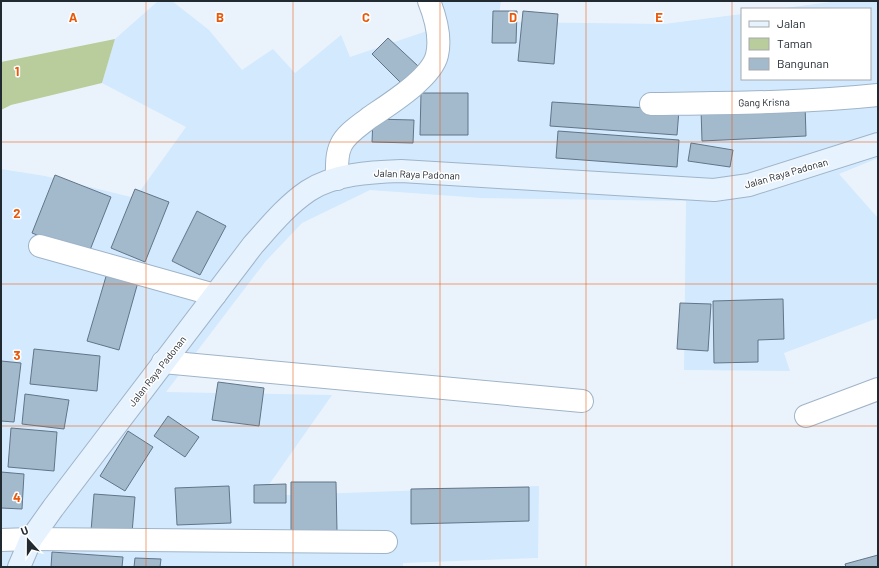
<svg xmlns="http://www.w3.org/2000/svg" width="879" height="568" viewBox="0 0 879 568" font-family="Barlow,sans-serif">
	<rect width="100%" height="100%" fill="#eaf3fc"/>
	<path fill="#d3e9fe" d="M158,1h14l37,29 33,40 31,-21 22,24 46,-38 9,22 83,-28 -5,-28h73l-3,21 166,2 78,-10v65h128v-70h-92l60,-8h40v157l-39,16 39,44v100l-94,35 6,18 -106,-1 2,-169 -205,-3 -111,-8 -68,33 -37,39 -99,130 166,3 -71,101 278,-10 -1,72 -135,5v4h-402v-398l44,7 90,22 51,-71 -84,-44 13,-44z"/>
	<path fill="#b9cd9c" d="M115,39l-13,44 -91,22 -10,5v-48z"/>
	<g fill="#a3b9cc" stroke="#627588">
		<path d="M493,11h24l-1,32h-24z"/>
		<path d="M523,11l35,3 -4,50 -36,-3z"/>
		<path d="M388,38l30,28 -17,17 -29,-29z"/>
		<path d="M421,93h47v42h-48z"/>
		<path d="M552,102l127,8 -2,25 -127,-9z"/>
		<path d="M805,104l1,32 -104,5 -1,-32z"/>
		<path d="M373,119l41,1 -1,23 -41,-1z"/>
		<path d="M558,131l121,9 -2,27 -121,-9z"/>
		<path d="M691,143l42,7 -3,17 -42,-6z"/>
		<path d="M55,175l56,22 -23,58 -56,-22z"/>
		<path d="M135,189l34,13 -24,60 -34,-14z"/>
		<path d="M197,211l29,15 -26,49 -28,-14z"/>
		<path d="M107,273l31,9 -19,68 -32,-9z"/>
		<path d="M783,299l1,40 -26,1v22l-44,1 -1,-62z"/>
		<path d="M680,303l31,1 -3,47 -31,-2z"/>
		<path d="M34,349l66,7 -3,35 -67,-7z"/>
		<path d="M1,361l20,2 -7,59 -13,-1z"/>
		<path d="M218,382l46,6 -5,38 -47,-6z"/>
		<path d="M25,394l44,6 -5,29 -42,-5z"/>
		<path d="M168,416l31,21 -14,20 -31,-21z"/>
		<path d="M11,428l46,4 -3,39 -46,-4z"/>
		<path d="M128,431l25,16 -28,44 -25,-15z"/>
		<path d="M1,472l23,2 -2,35 -21,-1z"/>
		<path d="M291,482h45l1,49h-46z"/>
		<path d="M286,484v19h-32v-18z"/>
		<path d="M229,486l2,37 -54,2 -2,-37z"/>
		<path d="M529,487v34l-118,3v-35z"/>
		<path d="M94,494l41,3 -3,36 -41,-2z"/>
		<path d="M52,552l71,5 -1,10h-71z"/>
		<path d="M878,555v12h-32l-1,-3z"/>
		<path d="M135,558l26,1 -1,8h-26z"/>
	</g>
	<g fill="none" stroke-linecap="round" stroke-linejoin="round">
		<defs>
			<g id="minor">
				<path d="M651,104c76,-1 151,-1 227,-9"/>
				<path d="M337,179c0,-11 -1,-24 4,-34 5,-11 18,-19 28,-27 19,-13 63,-40 68,-63 4,-17 -2,-39 -8,-54"/>
				<path d="M40,246l175,49"/>
				<path d="M163,362l419,39"/>
				<path d="M806,416l72,-27"/>
				<path d="M31,539l355,3"/>
			</g>
			<path id="tertiary" d="M1,540l30,-1"/>
			<path id="secondary" d="M19,567l12,-28 22,-31 200,-263c17,-19 33,-39 55,-54 25,-17 63,-19 93,-20l313,19 35,-5 129,-41"/>
		</defs>
		<use href="#minor" stroke="#9fb4c8" stroke-width="24"/>
		<use href="#tertiary" stroke="#9fb4c8" stroke-width="24"/>
		<use href="#secondary" stroke="#9fb4c8" stroke-width="24"/>
		<use href="#minor" stroke="#fff" stroke-width="22"/>
		<use href="#tertiary" stroke="#fff" stroke-width="22"/>
		<use href="#secondary" stroke="#e6f2fe" stroke-width="22"/>
	</g>
	<path fill="none" stroke="#e8590c" stroke-width="1" stroke-opacity="0.55" d="M146,1v566M293,1v566M440,1v566M586,1v566M732,1v566M1,142h877M1,284h877M1,426h877"/>
	<g text-anchor="middle" dominant-baseline="central" stroke-width="3" stroke-linejoin="round" paint-order="stroke">
		<g font-size="10" fill="#212931" stroke="#fff">
			<text transform="translate(764 102) rotate(-1)">Gang Krisna</text>
			<text transform="translate(786 173) rotate(-16)">Jalan Raya Padonan</text>
			<text transform="translate(417 174) rotate(2)">Jalan Raya Padonan</text>
			<text transform="translate(157 371) rotate(-52)">Jalan Raya Padonan</text>
		</g>
	</g>
	<g font-size="13" text-anchor="middle" font-weight="bold" fill="#e8590c" stroke="#fff" stroke-width="3" stroke-linejoin="round" paint-order="stroke">
		<text x="73" y="22">A</text>
		<text x="220" y="22">B</text>
		<text x="366" y="22">C</text>
		<text x="513" y="22">D</text>
		<text x="659" y="22">E</text>
		<text x="17" y="76">1</text>
		<text x="17" y="218">2</text>
		<text x="17" y="360">3</text>
		<text x="17" y="502">4</text>
	</g>
	<rect width="879" height="568" fill="none" stroke="#212931" stroke-width="4"/>
	<rect x="741" y="8" width="130" height="72" fill="#ffffff" stroke="#a6a9ad"/>
	<rect x="749" y="21" width="20" height="6" fill="#e6f2fe" stroke="#a6a9ad"/>
	<text x="777" y="28" font-size="12" fill="#212931">Jalan</text>
	<rect x="749" y="38" width="20" height="12" fill="#b9cd9c" stroke="#a6a9ad"/>
	<text x="777" y="48" font-size="12" fill="#212931">Taman</text>
	<rect x="749" y="58" width="20" height="12" fill="#a3b9cc" stroke="#a6a9ad"/>
	<text x="777" y="68" font-size="12" fill="#212931">Bangunan</text>
	<g transform="translate(28 540) rotate(339)" stroke="#ffffff" stroke-width="3" paint-order="stroke">
	<path d="M0-3L7 15L0 10L-7 15Z" fill="#212931"/>
	<text y="-6" font-size="11" font-weight="bold" text-anchor="middle" fill="#212931">U</text>
	</g>
</svg>
